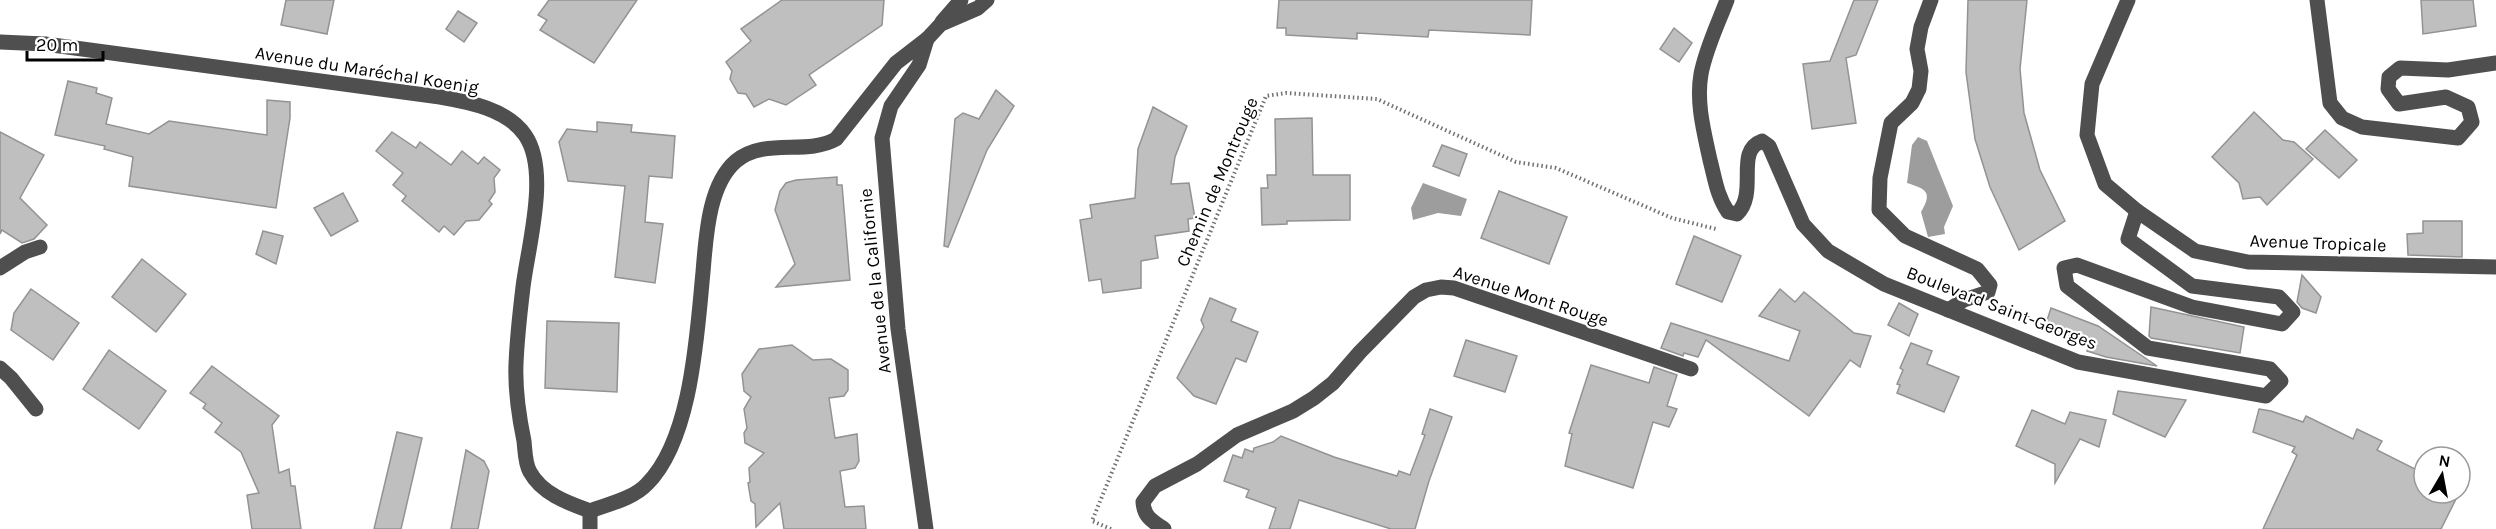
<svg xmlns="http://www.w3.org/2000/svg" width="2496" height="529" viewBox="0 0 2496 529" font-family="Karla,sans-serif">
	<rect width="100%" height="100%" fill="#fff"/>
	<g fill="#9d9d9d">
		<path d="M1918,137l9,4 26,65 -9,21 1,7 -17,3 -7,-25c12,-20 5,-23 -14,-29l5,-38z"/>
		<path d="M1423,183l44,16 -6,17 -23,-3 -25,7 -2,-12z"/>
	</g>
	<g fill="#bfbfbf" stroke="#939393" stroke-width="1.5">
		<path d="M286,0h48l-7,34 -46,-9z"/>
		<path d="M549,0h88l-43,63 -54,-33 7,-10 -9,-5z"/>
		<path d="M782,0h102l-2,25 -73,50 7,10 -30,20 -17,-6 -15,8 -8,-13 -8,-1 -8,-14 2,-8 -6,-9 25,-21 -10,-12z"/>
		<path d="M1279,0h253l-2,35 -101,-5 -1,7 -71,-4v6l-71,-4v-7h-9z"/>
		<path d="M1854,0h24l-22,55 -10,3 10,65 -44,6 -9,-65 27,-3z"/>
		<path d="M1968,0h59l-7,69 4,44 16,57 25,51 -46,29 -29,-63 -15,-48 -9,-67z"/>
		<path d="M2421,0h52l3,26 -53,8z"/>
		<path d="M458,11l19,12 -13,19 -18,-13z"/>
		<path d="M1674,28l18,15 -13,19 -19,-13z"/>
		<path d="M68,81l29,7 -1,5 16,5 -6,26 43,10 20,-13 98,14v-35l23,2v16l-14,90 -147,-22 4,-29 -29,-8 1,-3 -50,-11z"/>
		<path d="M996,90l18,16 -27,44 -39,97 -4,-1 11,-127 8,-6 16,6z"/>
		<path d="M1153,107l34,19 -12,31 -4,27 18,-1 6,35 -7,1 1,12 -34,5 3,22 -17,3v27l-38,5 -2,-14 -12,2 -9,-61 12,-2 -2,-13 45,-7 3,-49z"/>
		<path d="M2254,112l29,28 11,2 19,17 -46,46 -7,-8 -17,2 -4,-16 -27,-26z"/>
		<path d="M1312,118l1,57h37v45l-63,1v3l-25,1 -1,-37h7l-1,-13h9l-1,-56z"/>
		<path d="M597,122l35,3 -1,7 44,4 -3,42 -23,-2 -4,46 18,2 -8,59 -40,-6 10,-91 -57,-5 -9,-39 8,-13 30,3z"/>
		<path d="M2325,130l32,30 -18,18 -33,-29z"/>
		<path d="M0,132l44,23 -24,43 27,27 -13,14 -12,4 -20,-13 -2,4z"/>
		<path d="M392,132l24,16 4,-6 31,23 11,-14 16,13 6,-7 16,13 -6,8 1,14 -6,9 3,3 -13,16 -13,1 -12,14 -10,-9 -5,6 -37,-31 4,-5 -13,-11 10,-12 -27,-22z"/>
		<path d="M1442,145l25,9 -8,22 -26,-10z"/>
		<path d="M837,177v8h5l8,95 -74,7 19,-23 -20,-54 5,-19 6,-8 10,-3z"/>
		<path d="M1499,191l68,26 -18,47 -68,-26z"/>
		<path d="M343,193l15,28 -27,15 -17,-28z"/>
		<path d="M2423,221h39v36l-54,-2 -1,-21 16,-1z"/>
		<path d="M263,231l20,5 -7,28 -20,-10z"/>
		<path d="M1694,236l47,20 -19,46 -46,-18z"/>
		<path d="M142,259l44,35 -30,38 -44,-35z"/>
		<path d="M2302,275l19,22 -5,16 -14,-5 -5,-6z"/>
		<path d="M31,289l48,34 -26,37 -42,-30 3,-17z"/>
		<path d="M1780,289l15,13 9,-10 50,41 17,3 -11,31 -10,-7 -41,56 -103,-76 -8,17 -14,-4 -1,3 -22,-8 10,-25 118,38 11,-30 -41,-15z"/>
		<path d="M1210,298l26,11 -5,12 27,11 -12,30 -10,-4 -20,46 -22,-8 -17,-18 27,-51 -3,-7z"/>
		<path d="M1899,303l19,11 -9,22 -21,-11z"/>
		<path d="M2151,307l93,20 -4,26 -89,-15 -2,-2z"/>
		<path d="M2051,308l47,18 59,40 -51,-9 -19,-6 2,-5 -45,-16z"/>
		<path d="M547,321l72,2 -2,69 -72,-4z"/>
		<path d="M1466,340l51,16 -12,36 -51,-16z"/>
		<path d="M1911,343l21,8 -5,13 32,13 -15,35 -47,-19 3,-8 -3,-1 6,-14 -3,-2z"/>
		<path d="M792,345l21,15 18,-1 17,11v20l-4,6 -15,2 6,40 22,-4 2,27 -4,7 -15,3 5,36 19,-1 2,23h-82l-4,-26 -24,24 -1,-23 -4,-3 -3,-18 2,-1 -1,-14 15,-15 -19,-10 -1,-10 3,-5 -3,-19 7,-12 -7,-6 -2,-17 17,-25z"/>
		<path d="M109,350l57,41 -27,38 -56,-40z"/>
		<path d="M1591,365l58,18 5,-16 23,8 -10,31 10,3 -8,18 -16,-5 -20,66 -68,-22 7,-32 -3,-1z"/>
		<path d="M212,366l67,50 -7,9 7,48 10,-4 2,17h4l6,43h-49l-5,-34 12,-2 -18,-41 -26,-20 7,-9 -19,-15 3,-4 -16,-11z"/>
		<path d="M2118,391l68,9 -21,37 -52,-23z"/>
		<path d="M1430,409l22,8 -23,64 -14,48h-24l-92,-29 -9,29h-21l7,-21 -30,-11 3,-7 -25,-9 9,-26 9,3 3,-9 8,3 1,-4 19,-6 8,-6 53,21 53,16 10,3 2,-5 11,4 15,-40 -3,-1z"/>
		<path d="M2259,409l12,2 32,11 3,-6 47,23 4,-10 25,12 -5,9 42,21 -3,6 8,4v12h35l-18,36h-178l34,-74 -5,-3 3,-5 -42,-15z"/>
		<path d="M2032,410l33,14 5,-12 36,8 -7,27 -19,-8 -25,44v-19l-39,-18z"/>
		<path d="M397,432l25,6 -21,91h-27z"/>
		<path d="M466,450l18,11 5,10 -11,58h-27z"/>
	</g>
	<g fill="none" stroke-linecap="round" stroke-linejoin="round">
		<path stroke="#717171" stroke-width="4" stroke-dasharray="1.5 3" stroke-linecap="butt" d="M1111,529l-19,-8 174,-425 20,-3 91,6 139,63 40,6 116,50 44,11"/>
		<g stroke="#4f4f4f" stroke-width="15">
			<path d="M1727,0c-9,24 -21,48 -26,74 -5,29 3,58 9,86 5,19 7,36 18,52l9,2c22,-22 -3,-63 25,-73l7,5 34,78 25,27 56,33 194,78 188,34 15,-15 -11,-12 -122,-21 -81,-62 -3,-18 13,-3 115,42 90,17 11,-12 -14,-15 -87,-11 -64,-47 9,-28"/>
			<path d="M1931,0l-10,27 -4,22 4,22 -2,18 -7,14 -21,20 -11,55 -1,32 26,26 72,33 13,16 -2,7 -24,8 -16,10"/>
			<path d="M2128,0l-36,84 -5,51 18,49 32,27 58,40 53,11 248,5"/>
			<path d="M2317,0l13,103 12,15 20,9 96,11 14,-16 -4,-15 -22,-10 -47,7 -11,-15 1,-12 11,-9 48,2 48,-7"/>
			<path d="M942,22l19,-22"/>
			<path d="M0,42l45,2 395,53c29,5 67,12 85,38 25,36 3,111 -2,152 -3,25 -6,51 -7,77 -1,24 3,53 8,77 1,9 1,23 6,31 12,22 38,31 60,39 18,-7 43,-12 57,-27 45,-45 50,-151 56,-212 3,-34 5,-87 33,-111 29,-24 70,-5 100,-22l60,-76 31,-24 14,-15 37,-16 9,-8"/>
			<path d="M0,268l25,-16 15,-5"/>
			<path d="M0,368l11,10 25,31"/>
			<path d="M590,511v18"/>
			<path d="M926,529l-28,-200 -16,-191 9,-32 28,-41 8,-26"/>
			<path d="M1164,529c-12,-8 -20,-12 -21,-27l12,-16 42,-22 40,-29 56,-24 21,-13 19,-15 27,-31 54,-55 12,-7 15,-3 13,1 237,81"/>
		</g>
	</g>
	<g text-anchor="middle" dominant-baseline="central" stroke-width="4.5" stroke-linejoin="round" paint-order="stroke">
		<g font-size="18" fill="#000" stroke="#fff">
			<text transform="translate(367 70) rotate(9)">Avenue du Maréchal Koenig</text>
			<text transform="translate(1217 182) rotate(-67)">Chemin de Montrouge</text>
			<text transform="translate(2318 243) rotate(2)">Avenue Tropicale</text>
			<text transform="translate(875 281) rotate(-96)">Avenue de la Californie</text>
			<text transform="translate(1531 296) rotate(18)">Avenue Mont Rouge</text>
			<text transform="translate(2002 308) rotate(21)">Boulevard Saint-Georges</text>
		</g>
	</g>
	<g transform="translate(2442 475) rotate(10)"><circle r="28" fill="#ffffff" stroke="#999999" stroke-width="1.5"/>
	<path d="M0-4.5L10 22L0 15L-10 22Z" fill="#000000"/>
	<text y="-9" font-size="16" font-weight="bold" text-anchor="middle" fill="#000000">N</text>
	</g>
	<path d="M27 51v9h76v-9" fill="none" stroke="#000000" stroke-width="3"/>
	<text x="36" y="51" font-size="18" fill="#000000" stroke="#ffffff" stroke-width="4.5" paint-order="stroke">20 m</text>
</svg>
